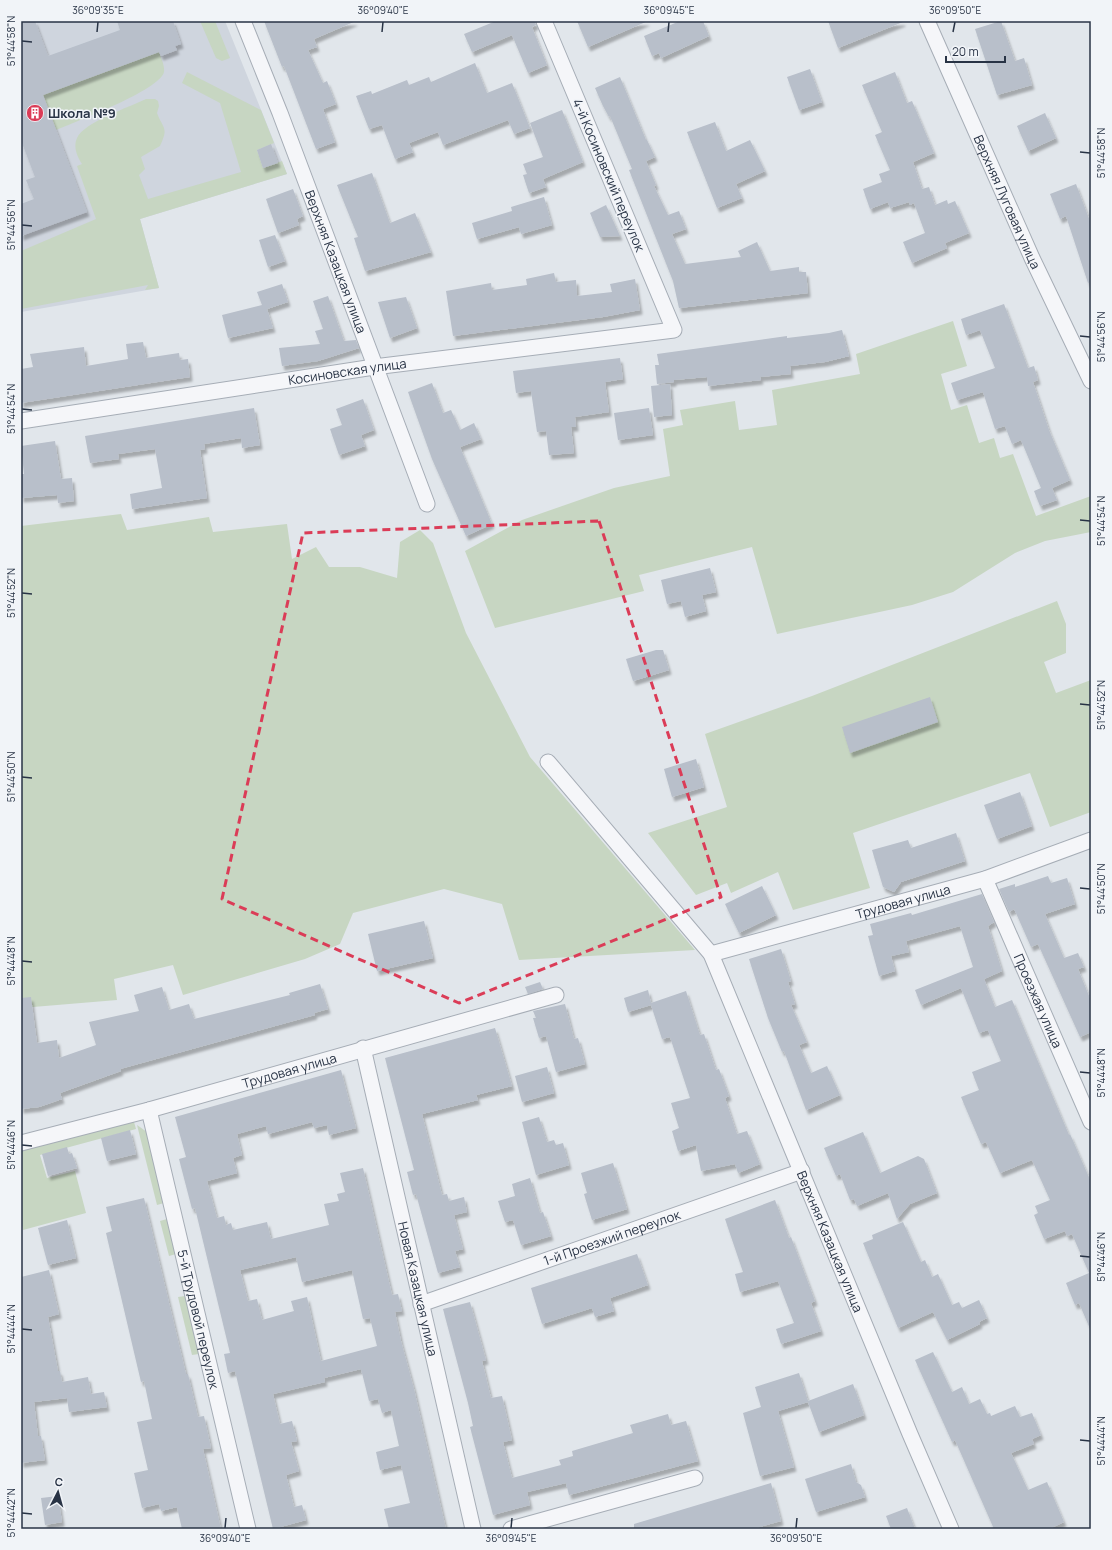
<svg xmlns="http://www.w3.org/2000/svg" width="1112" height="1550" viewBox="0 0 1112 1550" font-family="Manrope,sans-serif">
	<defs>
		<filter id="shadow"><feDropShadow dx="2.5" dy="4.5" stdDeviation="1" flood-color="#0004"/></filter>
	</defs>
	<rect width="100%" height="100%" fill="#e1e6eb"/>
	<path fill="#cfd5de" d="M21,21h204l62,153 -147,45 19,69 -138,24z"/>
	<g fill="#c7d6c2">
		<path d="M200,21h15l15,37 -8,3 -6,-3z"/>
		<path d="M159,52c2,6 6,14 5,20 -4,18 -89,50 -108,58l-13,-35z"/>
		<path d="M187,72l74,38 13,33 -17,7 6,18 19,-7 5,13 -147,45 19,69 -14,2 3,-5 -127,24v-58l75,-32 -19,-53 5,-2c-5,-8 -9,-17 -5,-26 7,-16 53,-31 69,-39h9l3,2 1,5 -2,7c6,16 12,14 3,33l-19,11 4,12 -6,6 9,24 93,-27 -21,-69 -38,-20z"/>
		<path d="M953,321l14,45 -26,8 10,36 16,-5 12,38 15,-5 6,20 13,-4 23,62 55,-20v36l-46,9 -30,12 -62,39 -41,13 -135,29 -25,-87 -113,28 5,16 -149,37 -30,-77 57,-31 92,-32 56,-12 -7,-47 20,-4 -3,-15 55,-9 4,29 38,-5 -5,-35 88,-16 -4,-20z"/>
		<path d="M121,514l6,16 82,-13 4,15 74,-8 5,35 24,-12 13,20h31l37,11 3,-36 20,-12 13,13 33,90 64,124 165,193 -176,10 -17,-56 -58,-15 -91,24 -13,31 -35,15 -122,36 -10,-30 -59,14 3,21 -96,8v-482z"/>
		<path d="M1057,601l9,23v29l-22,9 12,31 35,-13v132l-41,15 -20,-54 -177,60 17,55 -77,22 -15,-38 -47,21 -4,-10 -31,12 -48,-62 79,-26 -22,-73 107,-38z"/>
		<path d="M131,1121l3,1 2,7 -96,26 7,23 28,-7 11,42 -63,17 -2,-9v-72z"/>
		<path d="M137,1125l10,7 17,71 -7,2z"/>
		<path d="M167,1219l9,35 -7,2 -9,-35z"/>
		<path d="M185,1296l14,58 -7,1 -14,-58z"/>
	</g>
	<g fill="#b8bfca" fill-rule="evenodd" filter="url(#shadow)">
		<path d="M21,21h14l13,35 72,-26 -3,-9h56l8,23 -6,2 2,4 -16,6 -2,-4 -116,43 44,117 -66,24v-32l13,-5 -8,-19 9,-3 -14,-37z"/>
		<path d="M264,21h92l-42,18 3,8 -9,3 15,33 4,-2 9,23 -13,5 12,33 -19,7 -32,-83 -2,1z"/>
		<path d="M496,21h39l1,4 -4,2 15,38 -19,8 -16,-38 -40,17 -8,-18z"/>
		<path d="M577,21h71l-60,26z"/>
		<path d="M680,21h23l6,15 -48,22 -2,-5 -7,3 -8,-20z"/>
		<path d="M828,21h75v1l-65,26z"/>
		<path d="M1001,21l14,40 9,-3 8,27 -35,10 -22,-66z"/>
		<path d="M475,63l12,30 25,-10 18,45 -16,6 -6,-14 -65,25 -5,-13 -29,11 4,9 -18,7 -13,-34 -13,4 -13,-33 15,-5 1,3 35,-14 2,5 20,-8 2,5z"/>
		<path d="M810,69l12,33 -23,8 -12,-33z"/>
		<path d="M895,72l12,31 5,-2 22,52 -21,9 9,27 7,-2 6,18 12,-5 1,4 7,-3 14,32 -24,10 2,5 -35,15 -9,-21 22,-9 -11,-30 -4,2 -1,-3 -19,6 -2,-6 -18,7 -7,-20 19,-7 -3,-8 11,-4 -15,-35 7,-3 -20,-47z"/>
		<path d="M620,77l26,63h1l8,17 -9,4 10,24 -2,1 14,29 11,-4 7,18 -14,5 13,30 56,-7 -3,-6 19,-9 13,29 29,-4v5h7l2,21 -129,15 -6,-27 -44,-111 3,-1 -22,-53 -1,1 -6,-11 -8,-18z"/>
		<path d="M562,110l21,52 -40,17 3,8 -17,6 -6,-18 4,-1 -4,-10 20,-7 -13,-34z"/>
		<path d="M1045,113l11,25 -28,13 -11,-25z"/>
		<path d="M715,122l11,29 24,-11 15,31 -29,13 6,14 -25,10 -30,-76z"/>
		<path d="M271,144l7,19 -15,5 -6,-18z"/>
		<path d="M372,173l18,50 25,-10 16,39 -66,19 -11,-33 4,-1 -21,-52z"/>
		<path d="M1076,184l15,40v58l-3,1 -22,-67 -6,3 -10,-25z"/>
		<path d="M293,189l10,27 -6,3 2,6 -21,8 -12,-34z"/>
		<path d="M544,197l8,28 -31,9 -2,-7 -42,12 -5,-16 40,-12 -1,-4z"/>
		<path d="M606,205l14,31 -20,1 -10,-24z"/>
		<path d="M275,235l10,26 -17,6 -9,-27z"/>
		<path d="M554,273l2,9 20,-2 1,16 35,-4 -2,-8 25,-5 5,31 -37,7 -150,19 -7,-45 45,-8 1,7 35,-5 -1,-6z"/>
		<path d="M282,284l6,18 -21,7 6,19 -45,10 -6,-23 40,-10 -5,-13z"/>
		<path d="M328,296l16,45 12,-1 3,8 -41,13 -36,5 -3,-18 41,-4 -5,-13 8,-2 -10,-28z"/>
		<path d="M406,297l11,31 -27,10 -12,-36z"/>
		<path d="M1004,304l24,64 6,-2 4,14 -5,2 16,48 21,50 -18,8 5,12 -17,6 -6,-15 7,-3 -20,-48 -9,4 -7,-18 -10,3 -12,-37 -26,8 -6,-17 44,-15 -15,-38 -14,5 -5,-16z"/>
		<path d="M842,330l7,26 -24,6 -35,4 1,8 -31,3 1,3 -53,6 -1,-9 -33,3v2l-17,2 -2,-19h4l-2,-11 130,-18v2l42,-5z"/>
		<path d="M143,342l3,16 33,-5 1,7 8,-1 2,18 -169,26v-34l12,-2 -3,-13 54,-7 2,19 42,-7 -2,-15z"/>
		<path d="M620,358l3,21 -18,3 4,30 -34,5 1,10h-5l3,26 -25,2 -3,-24 -9,1 -6,-41 -15,2 -3,-22z"/>
		<path d="M432,383l11,30 8,-3 9,20 14,-7 7,16 -21,8 32,77 -26,12 -34,-77 -24,-67z"/>
		<path d="M670,384l2,31 -18,2 -3,-31z"/>
		<path d="M363,399l11,31 -13,5 4,11 -26,9 -9,-26 12,-4 -6,-16z"/>
		<path d="M254,408l6,37 -18,3 -1,-10 -37,6 1,5 -5,1 7,48 -75,11 -2,-15 32,-6 -7,-39 -37,5 1,5 -29,4 -5,-27z"/>
		<path d="M649,408l4,27 -35,5 -4,-27z"/>
		<path d="M55,441l6,38 11,-1 2,23 -16,2 -1,-8 -36,3v-24h3l-3,-28z"/>
		<path d="M710,568l6,24 -14,3 4,16 -21,6 -4,-16 -14,3 -6,-24z"/>
		<path d="M656,650h7l6,20 -36,11 -7,-22z"/>
		<path d="M930,697l8,25 -88,31 -8,-26z"/>
		<path d="M696,759l8,28 -32,10 -8,-28z"/>
		<path d="M1020,792l12,34 -35,13 -13,-34z"/>
		<path d="M956,833l9,28 -64,21 -7,10 -11,-5 -11,-37 36,-10 3,8z"/>
		<path d="M1048,876l3,7 16,-5 8,26 -30,10 19,44 14,-5 6,14 -6,2 13,32v31l-11,5 -42,-93 -7,3 -15,-34 -2,-4 -5,3 -10,-23 16,-5v3z"/>
		<path d="M762,886l14,29 -37,18 -14,-29z"/>
		<path d="M982,894l12,28 -6,4 14,45 -18,8 11,28 17,-7 57,135 1,-1 21,48v149l-12,-28 -4,2 -9,-22 23,-10 -17,-39 -5,2 -2,-5 -21,8 -10,-24 4,-2 -3,-7 15,-6 -18,-40 -32,13 -14,-31 -5,2 -20,-47 18,-7 -7,-18 29,-11 -13,-31 -9,3 -18,-45 -40,17 -6,-15 58,-23 -13,-41 -54,15 3,11 -18,4 4,15 -16,5 -11,-40 5,-1 -3,-11 41,-11 1,2z"/>
		<path d="M424,921l9,37 -56,13 -9,-37z"/>
		<path d="M781,949l10,32 -3,1 7,22 -4,1 16,37 -8,3 12,28 16,-7 13,29 -34,15 -22,-59 -2,1 -14,-34 -19,-59z"/>
		<path d="M540,982l3,7 -15,5 -3,-7z"/>
		<path d="M320,984l8,25 -14,4 1,2 -195,54 1,2 -61,22 2,6 -23,8 -18,2v-111l10,-1 6,46 20,-3 2,18 37,-13 -7,-23 50,-11 -5,-16 28,-8 7,23 20,-6 5,15 96,-24 -1,-2z"/>
		<path d="M648,990l3,13 35,-12 14,44 4,-1 12,36 3,-1 10,27 -4,2 12,36 10,-3 13,33 -22,9 -3,-9 -34,7 -5,-26 -18,6 -6,-20 7,-3 -8,-25 19,-5 -20,-61 -8,2 -11,-34 -23,7 -4,-14z"/>
		<path d="M565,1004l9,35 4,-1 7,26 -29,8 -10,-36 -7,2 -6,-20h3l-3,-7z"/>
		<path d="M495,1028l17,58 -36,9 2,5 -56,14 20,81 5,-1 2,7 15,-4 3,15 -13,3 9,34 -8,2 5,16 -22,6 -22,-79 -3,1 -6,-23 7,-2 -29,-112z"/>
		<path d="M547,1067l7,26 -32,9 -7,-26z"/>
		<path d="M341,1070l15,58 -27,7 -2,-10 -13,3 -2,-6 -44,12 -2,-8 -29,8 5,21 -9,3 4,15 -30,8 10,37 7,-2 2,9 5,-2 2,7 34,-8 4,17 58,-14 -5,-21 15,-3 -2,-7 8,-2 -5,-19 23,-5 29,127 6,-1 4,17 -7,1 6,29 13,48 32,140h-57l-5,-20 26,-6 -9,-38 -21,5 -4,-18 23,-6 -8,-36 -9,3 -4,-14 -9,2 -8,-32 -37,9 1,4 -52,12 7,30 12,-3 5,20 -6,1 8,29 -13,4 8,32 8,-2 4,15 -33,9 -38,-158 -7,2 -4,-19 6,-1 -35,-145 -3,1 -13,-50 7,-2 -11,-40zM296,1257l6,25 50,-12 11,49 7,-1 7,28 -56,15 -14,-64 -16,4 3,10 -32,9 -5,-21 -9,2 -8,-31z"/>
		<path d="M539,1117l8,25 7,-2 2,5 7,-2 6,22 -33,10 -14,-53z"/>
		<path d="M130,1130l6,24 -29,7 -6,-23z"/>
		<path d="M863,1132l17,41 38,-17 6,3 13,34 -27,11 -13,15 -9,-26 -31,13 -3,-7 -4,1 -10,-26 -4,2 -12,-28z"/>
		<path d="M67,1147l2,7 3,-1 5,15 -29,8 -6,-22z"/>
		<path d="M613,1163l14,46 -35,11 -8,-26 3,-1 -6,-20z"/>
		<path d="M530,1178l10,35 3,-1 8,24 -30,9 -8,-25 -8,2 -7,-21 17,-5 -3,-12z"/>
		<path d="M144,1198l42,176h2l10,43 6,-1 7,32 -8,1 18,80h-39l-5,-22 -16,4 -2,-7 -17,4 -8,-35 14,-3 -11,-48 15,-3 -8,-38 -3,1 -35,-149 6,-2 -6,-24z"/>
		<path d="M775,1200l14,38 2,-1 24,64 -4,2 10,28 -40,13 -5,-15 18,-6 -16,-42 -38,11 -5,-18 8,-2 -18,-53z"/>
		<path d="M67,1220l9,38 -28,7 -10,-37z"/>
		<path d="M903,1222l18,40 4,-2 7,17 6,-3 14,31 7,-3 3,6 17,-8 8,18 -8,4 1,2 -33,16 -14,-28 -35,16 -35,-85 10,-4 -1,-4z"/>
		<path d="M637,1254l11,31 -38,13 4,13 -19,6 -3,-9 -50,16 -11,-36z"/>
		<path d="M49,1270l10,44 -11,3 10,54h2l2,11 26,-5 3,17 13,-2 3,15 -38,5 -2,-14 -33,4 4,34h3l4,24 -24,3v-186z"/>
		<path d="M470,1302l16,58 -4,1 9,37 11,-2 10,44 -9,2 9,36 49,-13 -2,-5 14,-4 -1,-5 61,-18 -3,-8 38,-11 3,11 15,-4 12,40 -129,34 -3,-12 -39,9 3,13 -37,10 -23,-88 3,-1 -5,-23 -25,-94z"/>
		<path d="M933,1352l19,40 10,-5 7,17 11,-5 7,15 3,-1 1,3 24,-10 5,11 12,-4 9,22 -9,4 2,5 -23,9 17,37 19,-8 17,40 -15,7h-55l-39,-89 -3,2 -37,-82z"/>
		<path d="M799,1373l9,28 45,-17 11,31 -45,17 -11,-30 -30,9 16,56 -34,9 -17,-63 18,-6 -6,-20z"/>
		<path d="M851,1464l5,18 5,3 4,12 -49,15 -11,-33z"/>
		<path d="M771,1483l10,38 -29,8h-118v-5z"/>
		<path d="M58,1496l4,26 -17,3 -4,-27z"/>
		<path d="M907,1508l8,21h-24l-5,-13z"/>
	</g>
	<g fill="none" stroke-linecap="round" stroke-linejoin="round">
		<defs>
			<g id="street">
				<path id="s1" d="M243,21l37,92 147,391"/>
				<path id="s2" d="M927,21l105,237 59,123"/>
				<path id="s3" d="M21,421l353,-54 300,-37 -130,-309"/>
				<path id="s4" d="M548,762l163,192 199,480 41,95"/>
				<path id="s5" d="M985,879l106,243"/>
				<path id="s6" d="M711,954l274,-75 106,-39"/>
				<path id="s7" d="M363,1048l110,481"/>
				<path id="s8" d="M149,1110l99,419"/>
				<path id="s9" d="M21,1143l128,-33 407,-115"/>
				<path id="s10" d="M421,1304l381,-133"/>
				<path d="M511,1529l184,-51"/>
			</g>
		</defs>
		<use href="#street" stroke="#a6adb6" stroke-width="17"/>
		<use href="#street" stroke="#f5f6f9" stroke-width="15"/>
	</g>
	<path fill="none" stroke="#db3c57" stroke-width="3" stroke-dasharray="8 5" stroke-linejoin="round" d="M599,521l122,376 -262,106 -237,-104 81,-366z"/>
	<path fill="none" stroke="#283345" stroke-width="1.5" d="M97,32l1,-10M382,32l1,-10M668,32l1,-10M953,32l2,-10M22,41l10,1M1080,152l10,1M22,225l10,1M1080,336l10,1M22,409l10,1M1080,520l10,1M22,593l10,1M1080,704l10,1M22,777l10,1M1080,888l10,1M22,961l10,1M1080,1072l10,1M22,1145l10,1M1080,1256l10,1M22,1329l10,1M1080,1440l10,1M22,1513l10,1M225,1528l1,-10M511,1528l1,-10M796,1528l1,-10"/>
	<defs>
		<symbol id="building-disc" viewBox="-11 -11 22 22"><circle r="9.5" fill="#db3c57" stroke="#f1f4f8"/><path d="M-4-6H4V6H1V3H-1V6H-4ZM-2.5-4.3h1.7v1.8h-1.7ZM.8-4.3h1.7v1.8H.8ZM-2.5-1h1.7V.8h-1.7ZM.8-1h1.7V.8H.8Z" fill="#fff"/></symbol>
	</defs>
	<g fill-rule="evenodd">
		<use href="#building-disc" x="25" y="103" width="20" height="20"/>
	</g>
	<g text-anchor="middle" dominant-baseline="central" stroke-width="3" stroke-linejoin="round" paint-order="stroke">
		<g font-size="13" font-weight="bold" fill="#283345" stroke="#f1f4f8" text-anchor="start">
			<text x="48" y="113">Школа №9</text>
		</g>
		<g font-size="13" fill="#283345" stroke="#f1f4f8">
			<text transform="translate(609 175) rotate(67)">4-й Косиновский переулок</text>
			<text stroke="none"><textPath href="#s2" startOffset="198">Верхняя Луговая улица</textPath></text>
			<text stroke="none"><textPath href="#s1" startOffset="258">Верхняя Казацкая улица</textPath></text>
			<text stroke="none"><textPath href="#s3" startOffset="330">Косиновская улица</textPath></text>
			<text stroke="none"><textPath href="#s6" startOffset="199">Трудовая улица</textPath></text>
			<text stroke="none"><textPath href="#s5" startOffset="133">Проезжая улица</textPath></text>
			<text stroke="none"><textPath href="#s9" startOffset="278">Трудовая улица</textPath></text>
			<text stroke="none"><textPath href="#s10" startOffset="202">1-й Проезжий переулок</textPath></text>
			<text stroke="none"><textPath href="#s4" startOffset="563">Верхняя Казацкая улица</textPath></text>
			<text stroke="none"><textPath href="#s7" startOffset="247">Новая Казацкая улица</textPath></text>
			<text stroke="none"><textPath href="#s8" startOffset="215">5-й Трудовой переулок</textPath></text>
		</g>
	</g>
	<rect width="1112" height="1550" fill="none" stroke="#f1f4f8" stroke-width="44"/>
	<g transform="translate(58 1492) rotate(6)" stroke="#f1f4f8" stroke-width="3" paint-order="stroke">
	<path d="M0-3L7 15L0 10L-7 15Z" fill="#283345"/>
	<text y="-6" font-size="11" font-weight="bold" text-anchor="middle" fill="#283345">С</text>
	</g>
	<path d="M946 56v6h59v-6" fill="none" stroke="#283345" stroke-width="2"/>
	<text x="952" y="56" font-size="12" fill="#283345" stroke="#f1f4f8" stroke-width="3" paint-order="stroke">20 m</text>
	<rect x="22" y="22" width="1068" height="1506" fill="none" stroke="#283345" stroke-width="1.5"/>
	<g font-size="10" text-anchor="middle" fill="#283345">
		<text x="98" y="14">36°09'35"E</text>
		<text x="383" y="14">36°09'40"E</text>
		<text x="669" y="14">36°09'45"E</text>
		<text x="955" y="14">36°09'50"E</text>
		<text transform="translate(11 41) rotate(-90)" y="4">51°44'58"N</text>
		<text transform="translate(1101 153) rotate(-90)" y="4">51°44'58"N</text>
		<text transform="translate(11 225) rotate(-90)" y="4">51°44'56"N</text>
		<text transform="translate(1101 337) rotate(-90)" y="4">51°44'56"N</text>
		<text transform="translate(11 409) rotate(-90)" y="4">51°44'54"N</text>
		<text transform="translate(1101 521) rotate(-90)" y="4">51°44'54"N</text>
		<text transform="translate(11 593) rotate(-90)" y="4">51°44'52"N</text>
		<text transform="translate(1101 705) rotate(-90)" y="4">51°44'52"N</text>
		<text transform="translate(11 777) rotate(-90)" y="4">51°44'50"N</text>
		<text transform="translate(1101 889) rotate(-90)" y="4">51°44'50"N</text>
		<text transform="translate(11 961) rotate(-90)" y="4">51°44'48"N</text>
		<text transform="translate(1101 1073) rotate(-90)" y="4">51°44'48"N</text>
		<text transform="translate(11 1145) rotate(-90)" y="4">51°44'46"N</text>
		<text transform="translate(1101 1257) rotate(-90)" y="4">51°44'46"N</text>
		<text transform="translate(11 1329) rotate(-90)" y="4">51°44'44"N</text>
		<text transform="translate(1101 1441) rotate(-90)" y="4">51°44'44"N</text>
		<text transform="translate(11 1513) rotate(-90)" y="4">51°44'42"N</text>
		<text x="225" y="1542">36°09'40"E</text>
		<text x="511" y="1542">36°09'45"E</text>
		<text x="796" y="1542">36°09'50"E</text>
	</g>
</svg>
